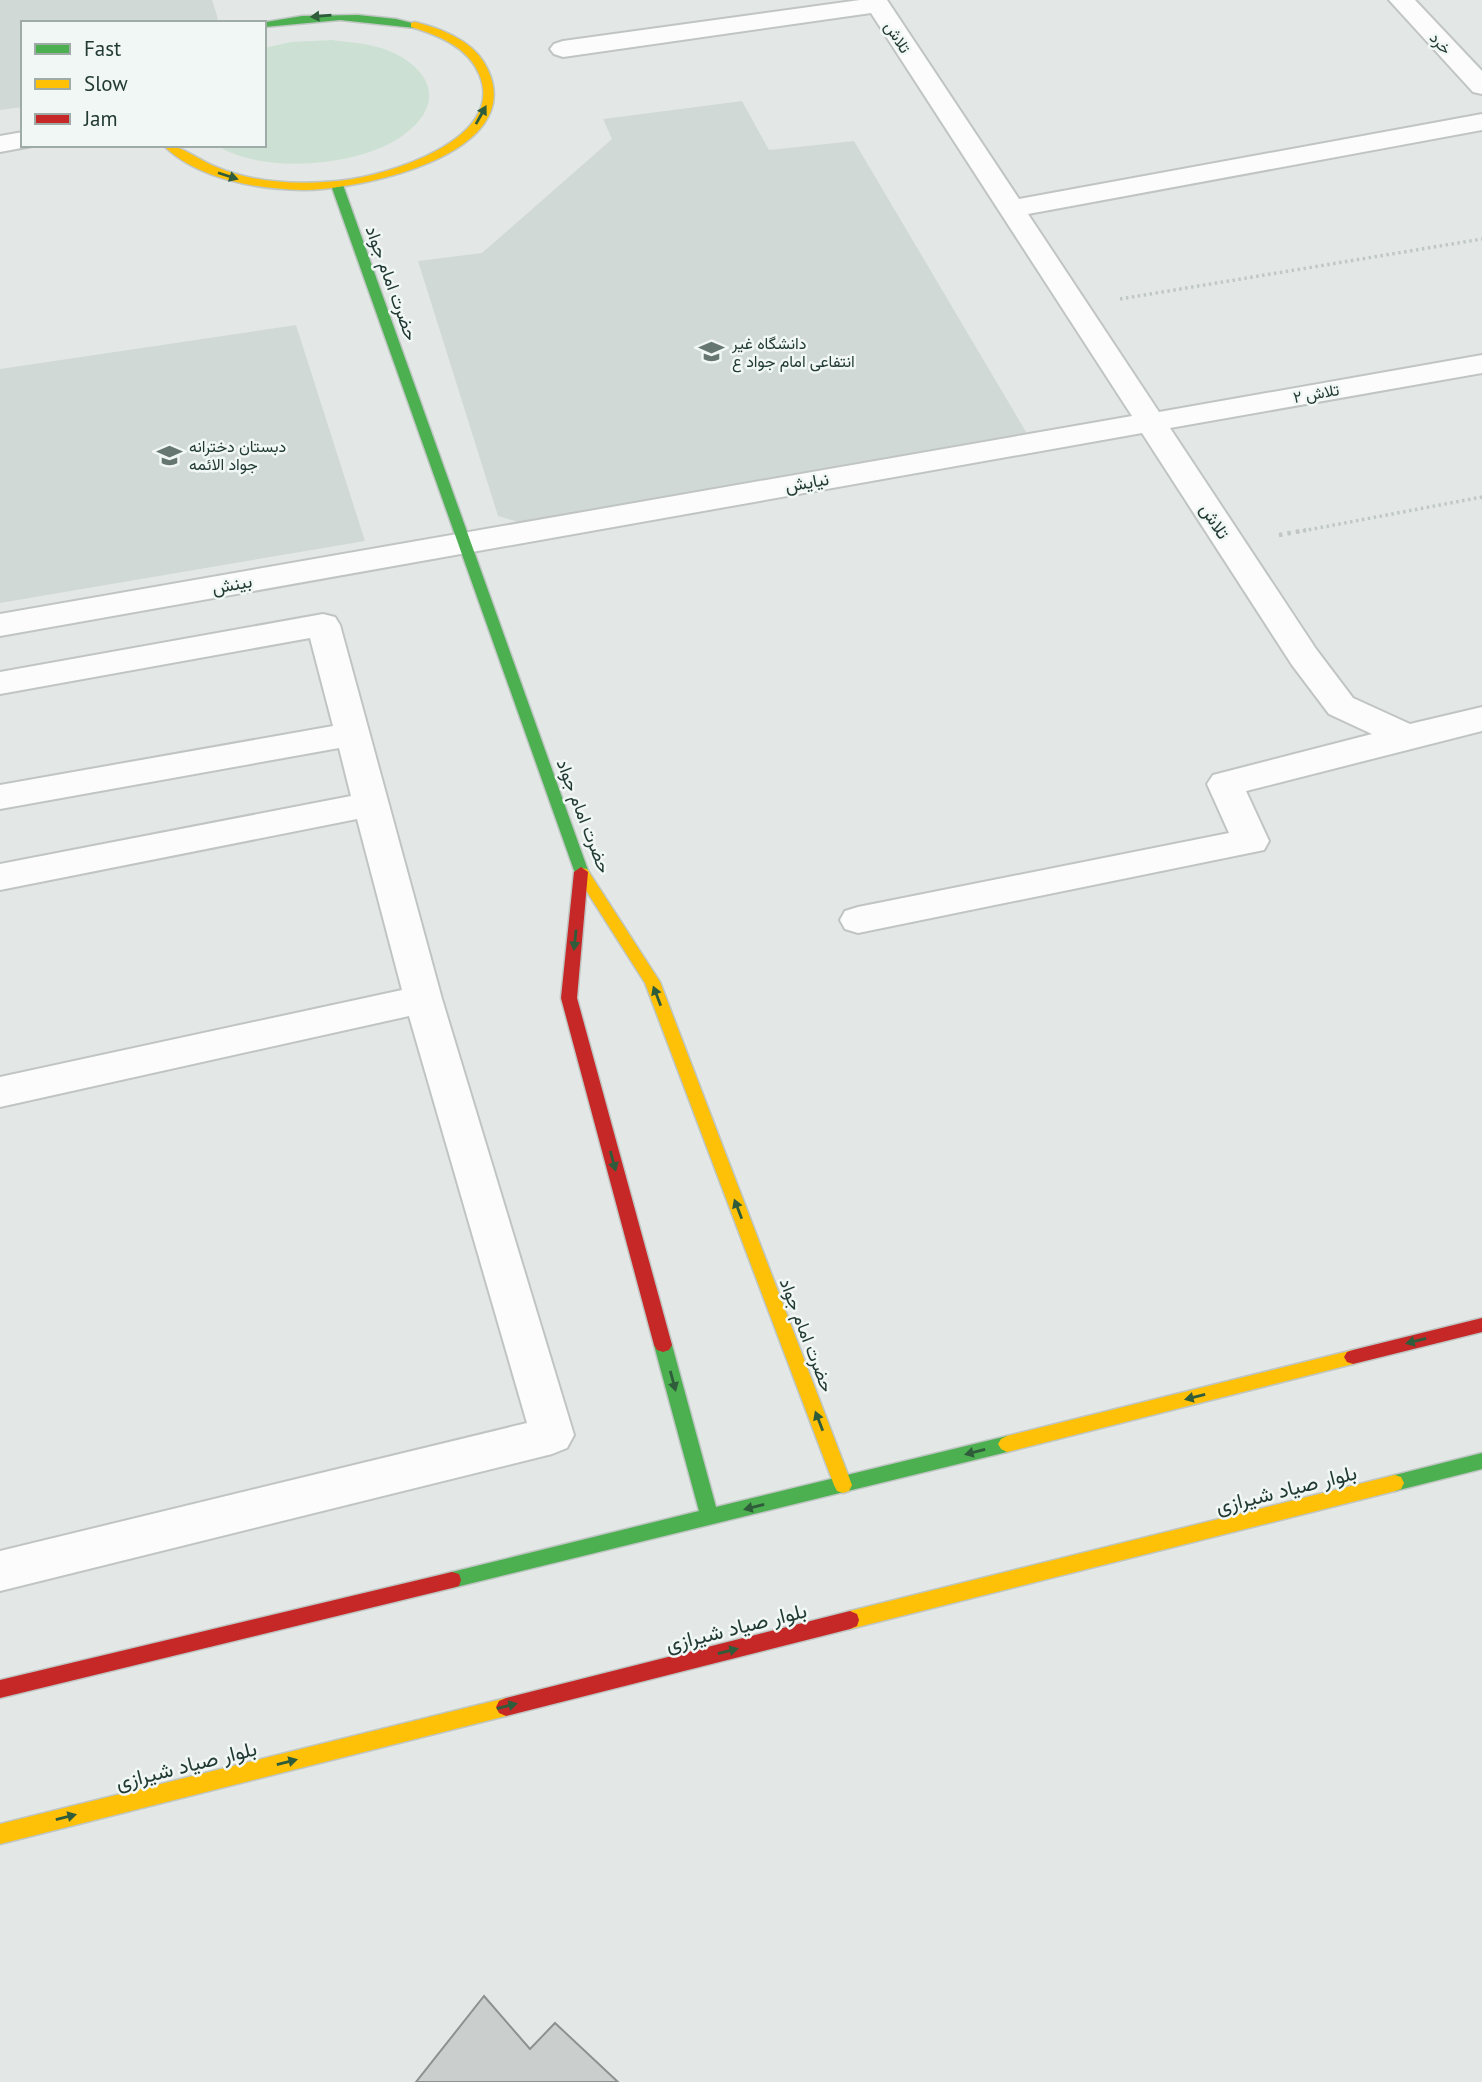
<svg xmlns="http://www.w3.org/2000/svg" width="1482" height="2082" viewBox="0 0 1482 2082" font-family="'PT Sans',Vazirmatn,sans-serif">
	<rect width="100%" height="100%" fill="#e3e8e6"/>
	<g fill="#d1d9d6">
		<path d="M0,0h212l6,19 -8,4h-187v84l-23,3z"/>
		<path d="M742,101l27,49 85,-9 178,301 -505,83 -29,-9 -80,-255 64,-8 130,-114 -9,-20z"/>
		<path d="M296,325l69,216 -365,62v-234z"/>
	</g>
	<path fill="#cce1d3" d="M332,40c12,2 25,2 37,5 49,10 87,50 36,89 -43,33 -143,41 -189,11h48v-97l27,-6z"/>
	<path fill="#cacfcd" stroke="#8d9190" stroke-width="2" d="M484,1996l46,53 25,-26 63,59h-202z"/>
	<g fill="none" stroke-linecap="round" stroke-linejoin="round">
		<defs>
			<g id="street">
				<path d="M860,0h27l132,199 463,-85v16l-454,84 131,198 323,-57v18l-312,55 146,221 37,49 57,26 72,-17v24l-236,60 23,50 -5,9 -406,83 -13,-4 -5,-9 5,-9 13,-4 371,-74 -22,-49 6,-9 159,-41 -43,-20 -37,-49 -150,-232 -1142,203v-22l1132,-198 -261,-403 -308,44 -9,-3 -4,-5 4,-5 9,-3z"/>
				<path d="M1389,0h26l67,71v23l-9,-2z"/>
				<path d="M23,132v13l9,1 -32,6v-16z"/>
				<path d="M323,614l12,3 5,8 102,374 132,436 -7,13 -15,6 -552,137v-40l527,-128 -118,-407 -409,91v-30l402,-87 -45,-171 -357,71v-26l351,-68 -12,-48 -339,61v-24l333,-59 -23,-88 -310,56v-22z"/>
			</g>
			<g id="fast">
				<path d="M358,15l38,4 24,6 -5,3 -75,-8 -76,7v-4h-4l42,-7z"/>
				<path d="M333,183l10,2 246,688 -2,4 -5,1 -7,-5 -244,-688z"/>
				<path d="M663,1338l6,2 3,5 44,162 291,-71 6,3 3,5 -3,5 -6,3 -555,136 -7,-2 -2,-6 2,-6 7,-2 247,-61 -45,-166 3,-5z"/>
				<path d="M1482,1453v16l-87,22 -6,-2 -3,-6 3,-6 6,-2z"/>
			</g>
			<g id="slow">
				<path d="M415,22c28,7 61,20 73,48 39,85 -129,120 -186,120 -46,-1 -105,-11 -139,-45 19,0 35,15 53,22 38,16 81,18 121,14 47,-4 171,-41 142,-107 -11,-27 -41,-39 -68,-47v-4z"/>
				<path d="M582,868l5,1 73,113 192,503 -3,6 -6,2 -6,-2 -3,-6 -189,-502 -70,-110z"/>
				<path d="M1353,1350l6,2 3,5 -3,5 -6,2 -346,88 -6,-3 -3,-5 3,-5 6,-3z"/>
				<path d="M1395,1475l6,2 3,6 -3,6 -6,2 -545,138 -7,-3 -2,-6 2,-6 7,-3z"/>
				<path d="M506,1698l7,3 3,6 -3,6 -7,3 -506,128v-20z"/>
			</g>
			<g id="jam">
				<path d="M581,867l7,5 -11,126 95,347 -3,5 -6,2 -6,-2 -3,-5 -93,-347 13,-126z"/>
				<path d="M1482,1318v14l-129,32 -6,-2 -3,-5 3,-5 6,-2z"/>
				<path d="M452,1572l7,2 2,6 -2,6 -7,2 -452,110v-18z"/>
				<path d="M850,1611l7,3 2,6 -2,6 -7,3 -344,87 -7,-3 -3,-6 3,-6 7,-3z"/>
			</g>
		</defs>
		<use href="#street" stroke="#c0c5c3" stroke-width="4"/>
		<use href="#fast" stroke="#bfc6c3" stroke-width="3"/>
		<use href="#slow" stroke="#bfc6c3" stroke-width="3"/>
		<use href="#jam" stroke="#bfc6c3" stroke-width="3"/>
		<g stroke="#c0c8c5" stroke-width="3.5" stroke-dasharray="2.5 3.5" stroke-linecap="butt">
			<path d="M1120,299l362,-60"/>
			<path d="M1297,532l185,-35"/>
		</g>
		<path stroke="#c0c8c5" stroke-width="4.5" stroke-dasharray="3.5 5" stroke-linecap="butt" d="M1279,535l27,-5"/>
		<use href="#street" fill="#fbfcfb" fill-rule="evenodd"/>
		<use href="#fast" fill="#4caf50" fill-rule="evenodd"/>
		<use href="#slow" fill="#ffc107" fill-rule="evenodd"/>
		<use href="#jam" fill="#c62828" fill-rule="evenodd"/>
	</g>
	<defs><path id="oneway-solid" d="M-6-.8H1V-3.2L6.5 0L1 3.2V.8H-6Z" transform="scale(1.75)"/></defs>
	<g fill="#2f5d3c">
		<use href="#oneway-solid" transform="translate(321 16) rotate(175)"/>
		<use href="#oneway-solid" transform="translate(481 115) rotate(-61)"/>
		<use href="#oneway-solid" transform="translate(228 176) rotate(18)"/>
		<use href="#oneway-solid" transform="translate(575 940) rotate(96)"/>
		<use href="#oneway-solid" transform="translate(657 996) rotate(-111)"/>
		<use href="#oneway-solid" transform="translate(613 1161) rotate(75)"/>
		<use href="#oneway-solid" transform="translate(738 1209) rotate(-111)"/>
		<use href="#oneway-solid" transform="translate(1416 1341) rotate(166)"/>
		<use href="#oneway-solid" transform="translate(673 1381) rotate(75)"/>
		<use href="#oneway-solid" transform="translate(1195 1397) rotate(166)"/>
		<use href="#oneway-solid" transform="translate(819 1421) rotate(-111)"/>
		<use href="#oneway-solid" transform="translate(975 1452) rotate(166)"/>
		<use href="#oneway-solid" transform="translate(754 1507) rotate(166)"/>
		<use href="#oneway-solid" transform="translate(728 1651) rotate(-14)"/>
		<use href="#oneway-solid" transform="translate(507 1706) rotate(-14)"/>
		<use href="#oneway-solid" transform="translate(287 1762) rotate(-14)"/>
		<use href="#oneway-solid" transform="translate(66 1817) rotate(-14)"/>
	</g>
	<defs>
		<symbol id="university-bare" viewBox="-9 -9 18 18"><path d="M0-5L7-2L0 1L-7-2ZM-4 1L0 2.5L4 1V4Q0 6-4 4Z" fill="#667772" stroke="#f1f7f4" stroke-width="2.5" paint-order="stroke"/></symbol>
		<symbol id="school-bare" viewBox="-9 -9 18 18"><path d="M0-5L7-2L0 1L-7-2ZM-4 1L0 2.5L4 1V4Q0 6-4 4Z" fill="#667772" stroke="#f1f7f4" stroke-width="2.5" paint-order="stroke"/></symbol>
	</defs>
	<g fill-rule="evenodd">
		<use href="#university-bare" x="694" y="334" width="35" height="35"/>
		<use href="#school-bare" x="152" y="438" width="35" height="35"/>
	</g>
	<g text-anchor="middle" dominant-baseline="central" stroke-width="5" stroke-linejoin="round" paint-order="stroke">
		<g font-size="16" fill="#223a34" stroke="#f1f7f4">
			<text transform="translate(898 37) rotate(57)">تلاش</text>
			<text transform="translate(1441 43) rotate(47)">خرد</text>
			<text transform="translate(1316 393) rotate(-10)">تلاش ۲</text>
		</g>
		<g font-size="16" fill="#223a34" stroke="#f1f7f4" text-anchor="start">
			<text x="732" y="343">دانشگاه غیر<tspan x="732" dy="18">انتفاعی امام جواد ع</tspan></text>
			<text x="189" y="446">دبستان دخترانه<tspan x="189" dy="18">جواد الائمه</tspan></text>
		</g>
		<g font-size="18" fill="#223a34" stroke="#f1f7f4">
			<text transform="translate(392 283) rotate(70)">حضرت امام جواد</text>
			<text transform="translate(807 482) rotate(-10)">نیایش</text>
			<text transform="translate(1215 521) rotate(57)">تلاش</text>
			<text transform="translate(232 584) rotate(-10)">بینش</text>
			<text transform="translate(584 816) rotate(69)">حضرت امام جواد</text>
			<text transform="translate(807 1335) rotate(69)">حضرت امام جواد</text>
		</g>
		<g font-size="21" fill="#223a34" stroke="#f1f7f4">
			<text transform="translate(1286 1489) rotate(-14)">بلوار صیاد شیرازی</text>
			<text transform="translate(736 1627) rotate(-14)">بلوار صیاد شیرازی</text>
			<text transform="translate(186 1765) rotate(-14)">بلوار صیاد شیرازی</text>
		</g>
	</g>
	<rect x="21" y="21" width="245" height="126" fill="#f1f7f4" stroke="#9eaba7" stroke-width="2"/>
	<rect x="35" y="44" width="35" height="10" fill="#4caf50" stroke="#9eaba7" stroke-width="2"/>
	<text x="84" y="56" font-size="21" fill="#223a34">Fast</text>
	<rect x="35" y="79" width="35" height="10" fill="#ffc107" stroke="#9eaba7" stroke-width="2"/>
	<text x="84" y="91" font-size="21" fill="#223a34">Slow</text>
	<rect x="35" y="114" width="35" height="10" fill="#c62828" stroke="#9eaba7" stroke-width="2"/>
	<text x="84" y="126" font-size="21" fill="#223a34">Jam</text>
</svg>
